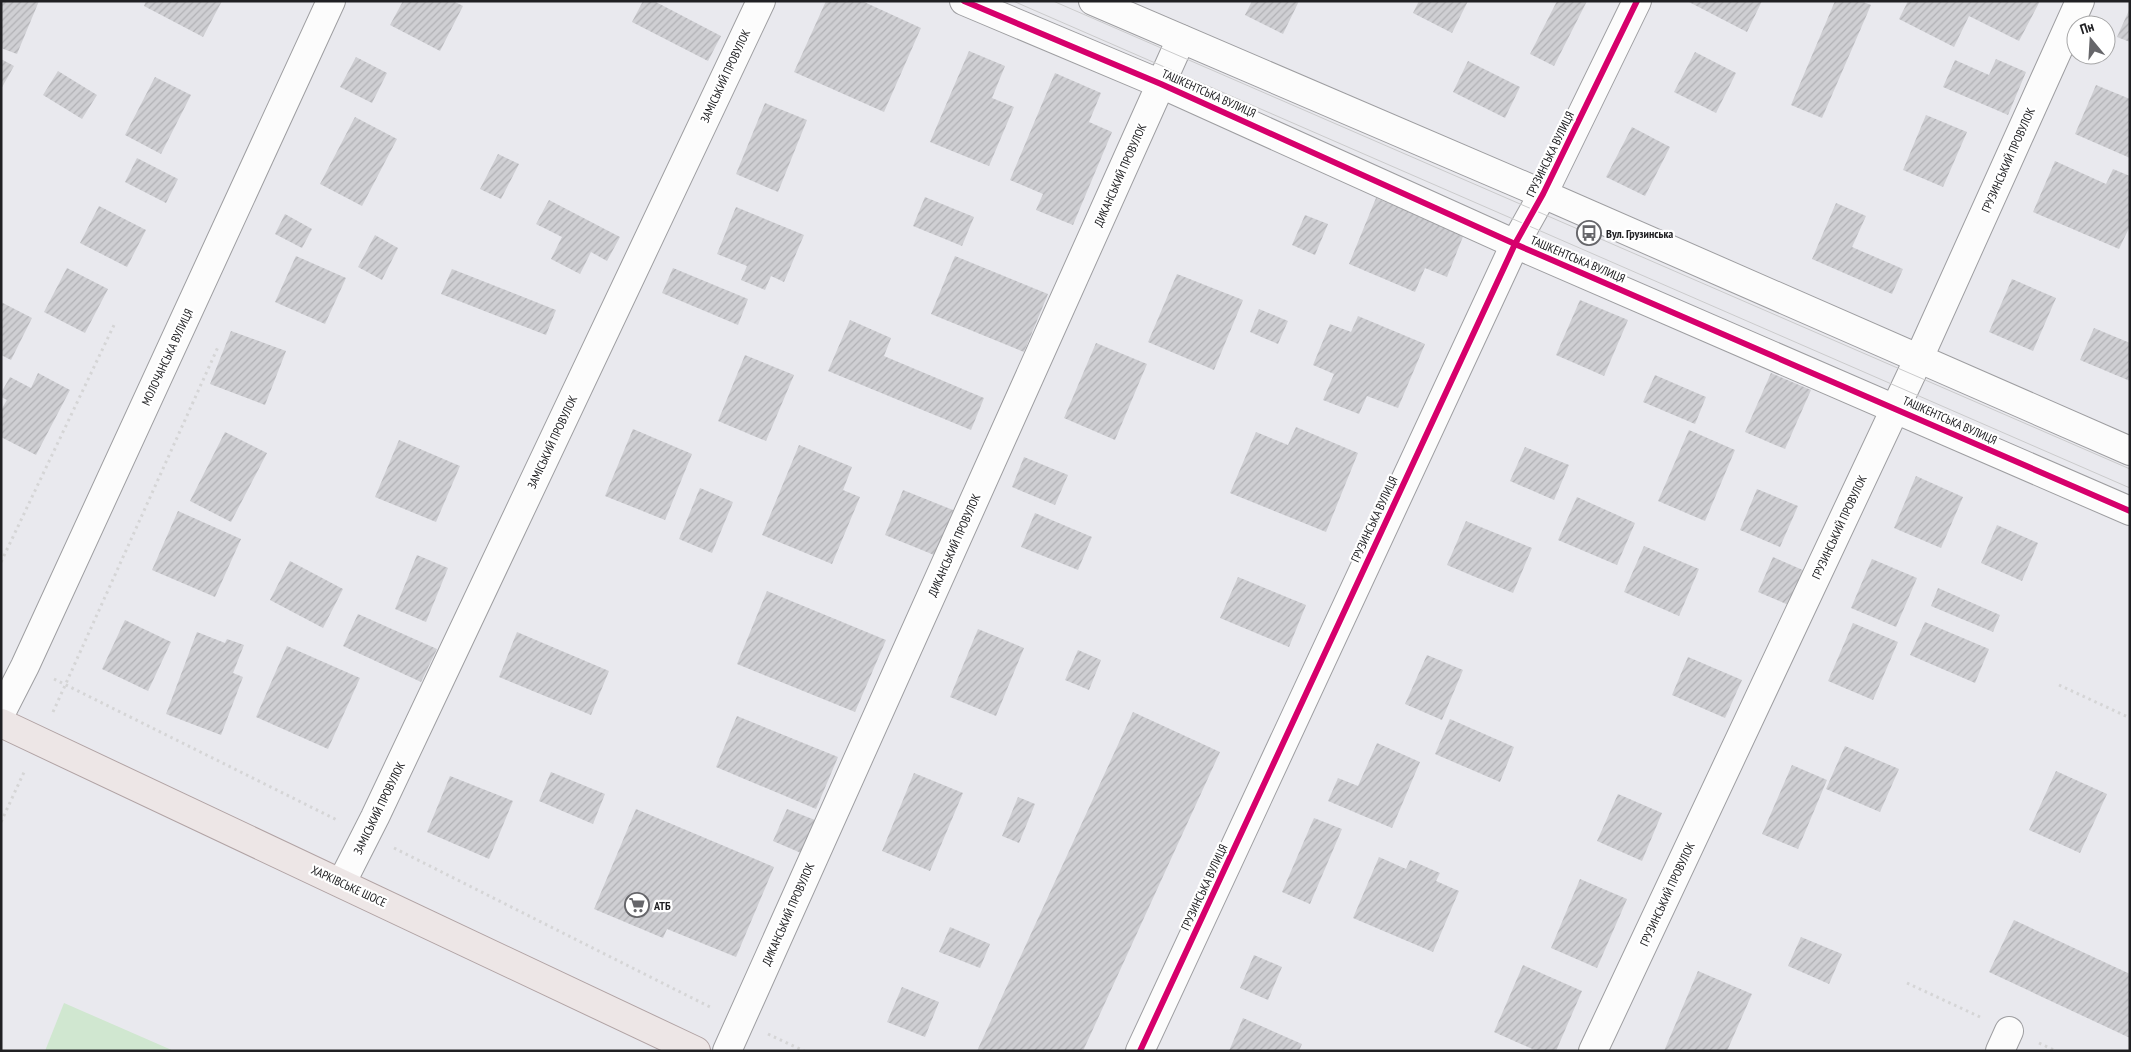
<svg xmlns="http://www.w3.org/2000/svg" width="2131" height="1052" viewBox="0 0 2131 1052" font-family="'PT Sans Narrow',sans-serif">
	<defs>
		<pattern id="building-hatch" width="6" height="6" patternUnits="userSpaceOnUse" patternTransform="scale(1.25)"><rect width="6" height="6" fill="#cfcfd3"/><path d="M-1 1l2-2M0 6l6-6M5 7l2-2" fill="none" stroke="#b1b1b5"/></pattern>
	</defs>
	<rect width="100%" height="100%" fill="#e9e9ee"/>
	<path fill="#d0e7d0" d="M64,1003l110,48h-129z"/>
	<g fill="url(#building-hatch)">
		<path d="M1,1h38l-22,53 -16,-6z"/>
		<path d="M146,1h76l-19,36 -59,-31z"/>
		<path d="M403,1h50l10,5 -23,45 -50,-26z"/>
		<path d="M643,1h11l67,35 -13,25 -76,-39z"/>
		<path d="M826,1h36l59,27 -37,84 -90,-40z"/>
		<path d="M1252,1h47l-16,33 -38,-19z"/>
		<path d="M1419,1h49l-16,32 -39,-20z"/>
		<path d="M1557,1h30l-33,65 -24,-12z"/>
		<path d="M1687,1h75l-15,31z"/>
		<path d="M1835,1h26l10,4 -49,113 -31,-13z"/>
		<path d="M1908,1h132l-21,40 -50,-25 -15,31 -55,-28z"/>
		<path d="M2130,8v34l-13,-5z"/>
		<path d="M969,51l36,15 -13,32 22,9 -25,59 -59,-24z"/>
		<path d="M1695,52l41,21 -20,40 -42,-21z"/>
		<path d="M356,57l31,16 -15,30 -32,-16z"/>
		<path d="M1,59l13,7 -13,23z"/>
		<path d="M1996,59l30,13 -18,43 -65,-28 12,-27 34,15z"/>
		<path d="M1468,61l52,26 -15,31 -52,-26z"/>
		<path d="M58,71l39,24 -15,24 -39,-24z"/>
		<path d="M1055,73l46,20 -12,29 23,10 -39,93 -37,-15 7,-16 -33,-14z"/>
		<path d="M155,77l36,18 -30,59 -36,-19z"/>
		<path d="M2096,85l34,14v59l-55,-24z"/>
		<path d="M765,103l42,17 -29,72 -42,-18z"/>
		<path d="M1926,115l41,17 -24,55 -40,-17z"/>
		<path d="M355,117l42,22 -35,67 -42,-22z"/>
		<path d="M1632,127l38,20 -25,49 -39,-19z"/>
		<path d="M498,154l21,10 -18,35 -21,-10z"/>
		<path d="M137,158l41,21 -12,24 -41,-21z"/>
		<path d="M2055,161l51,23 7,-15 17,7v50l-11,23 -86,-37z"/>
		<path d="M925,197l49,20 -12,29 -49,-20z"/>
		<path d="M1376,198l88,36 -17,43 -22,-9 -10,24 -66,-28z"/>
		<path d="M549,200l71,37 -13,24 -16,-9 -11,22 -29,-15 11,-22 -26,-13z"/>
		<path d="M1836,203l30,13 -14,31 51,22 -11,25 -80,-35z"/>
		<path d="M99,206l47,24 -19,37 -47,-24z"/>
		<path d="M736,207l68,28 -20,47 -13,-6 -6,14 -24,-10 6,-14 -30,-12z"/>
		<path d="M285,214l27,15 -10,19 -27,-14z"/>
		<path d="M1305,215l23,9 -13,31 -23,-10z"/>
		<path d="M375,235l23,13 -16,32 -24,-13z"/>
		<path d="M296,256l50,22 -21,46 -50,-22z"/>
		<path d="M955,256l93,38 -24,58 -93,-38z"/>
		<path d="M67,268l41,21 -23,44 -41,-21z"/>
		<path d="M673,268l75,31 -10,26 -76,-32z"/>
		<path d="M452,269l104,41 -10,25 -105,-41z"/>
		<path d="M1177,274l66,26 -29,70 -66,-28z"/>
		<path d="M2012,279l44,19 -23,53 -44,-19z"/>
		<path d="M1580,300l48,20 -24,56 -48,-21z"/>
		<path d="M1,302l31,16 -21,42 -10,-5z"/>
		<path d="M1259,309l29,12 -10,23 -28,-12z"/>
		<path d="M1358,316l67,28 -27,64 -31,-12 -8,18 -36,-14 11,-26 -21,-9 17,-41 21,8z"/>
		<path d="M850,320l41,18 -7,18 100,42 -13,32 -143,-59z"/>
		<path d="M2094,328l36,15v38l-50,-21z"/>
		<path d="M231,331l55,20 -21,54 -55,-21z"/>
		<path d="M1096,343l51,21 -32,76 -51,-22z"/>
		<path d="M745,355l49,20 -28,66 -48,-20z"/>
		<path d="M38,373l32,17 -34,65 -35,-18v-27l6,-10 -6,-3v-4l9,-16 21,11z"/>
		<path d="M1771,373l40,17 -26,59 -40,-17z"/>
		<path d="M1655,375l51,22 -11,27 -52,-22z"/>
		<path d="M1296,427l62,26 -32,79 -96,-39 26,-61 32,13z"/>
		<path d="M633,429l59,25 -27,66 -60,-24z"/>
		<path d="M1689,430l46,20 -30,71 -47,-20z"/>
		<path d="M225,432l42,21 -36,69 -41,-21z"/>
		<path d="M399,440l61,26 -24,56 -61,-25z"/>
		<path d="M799,445l53,22 -9,23 17,7 -28,67 -70,-29z"/>
		<path d="M1525,447l44,18 -15,35 -44,-19z"/>
		<path d="M1024,457l44,18 -13,30 -43,-18z"/>
		<path d="M1916,476l47,21 -22,51 -47,-20z"/>
		<path d="M700,488l33,14 -21,51 -33,-14z"/>
		<path d="M1757,489l41,17 -18,41 -40,-17z"/>
		<path d="M903,490l55,22 -19,45 -54,-22z"/>
		<path d="M1577,497l58,26 -18,42 -59,-25z"/>
		<path d="M178,511l63,28 -26,58 -63,-27z"/>
		<path d="M1035,513l57,24 -14,33 -57,-23z"/>
		<path d="M1466,521l66,27 -19,45 -66,-28z"/>
		<path d="M1997,525l41,18 -16,38 -41,-18z"/>
		<path d="M1644,546l55,23 -20,47 -55,-24z"/>
		<path d="M417,555l31,13 -22,54 -31,-13z"/>
		<path d="M1773,557l32,14 -14,35 -33,-14z"/>
		<path d="M1872,559l45,19 -21,49 -45,-19z"/>
		<path d="M290,561l53,28 -20,39 -53,-28z"/>
		<path d="M1238,577l68,28 -17,42 -69,-29z"/>
		<path d="M1938,588l62,27 -7,17 -62,-26z"/>
		<path d="M767,591l119,49 -31,72 -118,-48z"/>
		<path d="M358,614l79,35 -16,33 -78,-36z"/>
		<path d="M125,620l46,22 -23,49 -46,-22z"/>
		<path d="M1925,622l64,27 -14,34 -65,-28z"/>
		<path d="M1853,623l45,19 -25,58 -45,-19z"/>
		<path d="M978,629l46,19 -28,68 -46,-19z"/>
		<path d="M197,632l28,11 2,-4 17,6 -11,28 10,4 -22,58 -55,-21z"/>
		<path d="M517,632l92,39 -18,44 -92,-38z"/>
		<path d="M287,646l73,32 -32,71 -72,-32z"/>
		<path d="M1078,650l23,10 -12,30 -24,-10z"/>
		<path d="M1427,655l36,15 -21,50 -37,-16z"/>
		<path d="M1688,657l54,23 -17,38 -53,-23z"/>
		<path d="M1133,712l87,40 -137,299h-106z"/>
		<path d="M737,716l101,41 -22,52 -100,-42z"/>
		<path d="M1450,719l64,28 -14,35 -65,-28z"/>
		<path d="M1377,743l43,19 -28,66 -64,-27 10,-23 20,8z"/>
		<path d="M1845,746l54,23 -19,43 -54,-23z"/>
		<path d="M1792,765l35,15 -29,69 -36,-15z"/>
		<path d="M2056,771l51,23 -27,59 -51,-23z"/>
		<path d="M551,772l54,22 -12,30 -54,-23z"/>
		<path d="M914,773l49,20 -33,78 -48,-20z"/>
		<path d="M450,776l63,25 -24,58 -62,-27z"/>
		<path d="M1618,794l44,19 -20,48 -45,-20z"/>
		<path d="M1018,797l17,7 -16,39 -17,-7z"/>
		<path d="M636,809l138,58 -38,90 -69,-28 -4,9 -69,-29z"/>
		<path d="M787,809l28,11 -14,33 -28,-12z"/>
		<path d="M1314,818l28,11 -32,75 -28,-12z"/>
		<path d="M1379,857l27,12 4,-9 30,13 -4,8 23,10 -26,61 -80,-34z"/>
		<path d="M1580,879l47,20 -30,69 -46,-20z"/>
		<path d="M2014,920l116,54v64l-141,-66z"/>
		<path d="M950,927l40,17 -10,24 -41,-16z"/>
		<path d="M1801,937l41,17 -13,30 -41,-18z"/>
		<path d="M1254,955l28,12 -14,33 -28,-12z"/>
		<path d="M1523,965l59,26 -26,60h-19l-43,-19z"/>
		<path d="M1698,971l54,23 -25,57h-63z"/>
		<path d="M902,987l37,15 -14,35 -38,-15z"/>
		<path d="M1243,1018l59,26 -3,7h-70z"/>
	</g>
	<g fill="none" stroke-linecap="round" stroke-linejoin="round">
		<defs>
			<g id="minor">
				<path d="M964,1l197,83 354,160 615,267"/>
				<path d="M1093,1l450,193 587,257"/>
				<path d="M1,713l24,-47 306,-665"/>
				<path d="M342,882l33,-65 386,-816"/>
				<path d="M727,1051l454,-1012"/>
				<path d="M1140,1051l375,-807 28,-50 94,-193"/>
				<path d="M1593,1051l326,-693 161,-357"/>
				<path d="M2000,1051l9,-20"/>
			</g>
			<path id="major" d="M1,723l695,328"/>
		</defs>
		<use href="#minor" stroke="#9e9ea1" stroke-width="30"/>
		<use href="#major" stroke="#b1a3a4" stroke-width="30"/>
		<g stroke="#d5d5d6" stroke-width="3" stroke-dasharray="2.5 4" stroke-linecap="butt">
			<path d="M1,562l113,-237"/>
			<path d="M54,679l285,142"/>
			<path d="M2059,685l71,33"/>
			<path d="M53,712l165,-365"/>
			<path d="M1,822l24,-52"/>
			<path d="M394,848l318,160"/>
			<path d="M1907,983l73,34"/>
			<path d="M768,1034l36,17"/>
			<path d="M2039,1043l17,8"/>
		</g>
		<use href="#minor" stroke="#fcfcfc" stroke-width="28"/>
		<use href="#major" stroke="#ede6e6" stroke-width="28"/>
		<g stroke="#cbcbcc" stroke-width="1">
			<path d="M1013,1l1117,487"/>
			<path d="M1053,1l1077,468"/>
		</g>
		<defs>
			<g id="cycleway">
				<path d="M964,1l197,83 354,160 615,267"/>
				<path d="M1140,1051l375,-807 28,-50 94,-193"/>
			</g>
		</defs>
		<use href="#cycleway" stroke="#fff" stroke-width="9"/>
		<use href="#cycleway" stroke="#d6006c" stroke-width="6"/>
	</g>
	<defs>
		<symbol id="bus-ring" viewBox="-11 -11 22 22"><circle r="9.5" fill="#fff" stroke="#66666a" stroke-width="1.5"/><path d="M-5-6H5V4H4V6H2V4H-2V6H-4V4H-5ZM-3.5-4V0h7V-4ZM-3.5 1.2v1.5H-2V1.2ZM2 1.2v1.5H3.5V1.2Z" fill="#66666a"/></symbol>
		<symbol id="supermarket-ring" viewBox="-11 -11 22 22"><circle r="9.5" fill="#fff" stroke="#66666a" stroke-width="1.5"/><path d="M-6-5.5h2.5l.6 2H6L4.5 2H-2.5L-4.4-4H-6ZM-1.5 3.2a1.3 1.3 0 1 0 .1 0ZM3 3.2a1.3 1.3 0 1 0 .1 0Z" fill="#66666a"/></symbol>
	</defs>
	<g fill-rule="evenodd">
		<use href="#bus-ring" x="1575" y="219" width="28" height="28"/>
		<use href="#supermarket-ring" x="623" y="891" width="28" height="28"/>
	</g>
	<g text-anchor="middle" dominant-baseline="central" stroke-width="4.5" stroke-linejoin="round" paint-order="stroke">
		<g font-size="12" fill="#202023" stroke="#fff">
			<text transform="translate(725 76) rotate(-65)">ЗАМІСЬКИЙ ПРОВУЛОК</text>
			<text transform="translate(1209 93) rotate(24)">ТАШКЕНТСЬКА ВУЛИЦЯ</text>
			<text transform="translate(1550 154) rotate(-64)">ГРУЗИНСЬКА ВУЛИЦЯ</text>
			<text transform="translate(2008 160) rotate(-66)">ГРУЗИНСЬКИЙ ПРОВУЛОК</text>
			<text transform="translate(1120 175) rotate(-66)">ДИКАНСЬКИЙ ПРОВУЛОК</text>
			<text transform="translate(1578 259) rotate(23)">ТАШКЕНТСЬКА ВУЛИЦЯ</text>
			<text transform="translate(167 357) rotate(-65)">МОЛОЧАНСЬКА ВУЛИЦЯ</text>
			<text transform="translate(1950 420) rotate(24)">ТАШКЕНТСЬКА ВУЛИЦЯ</text>
			<text transform="translate(552 442) rotate(-65)">ЗАМІСЬКИЙ ПРОВУЛОК</text>
			<text transform="translate(1374 519) rotate(-65)">ГРУЗИНСЬКА ВУЛИЦЯ</text>
			<text transform="translate(1839 527) rotate(-65)">ГРУЗИНСЬКИЙ ПРОВУЛОК</text>
			<text transform="translate(954 545) rotate(-66)">ДИКАНСЬКИЙ ПРОВУЛОК</text>
			<text transform="translate(379 808) rotate(-64)">ЗАМІСЬКИЙ ПРОВУЛОК</text>
			<text transform="translate(349 886) rotate(25)">ХАРКІВСЬКЕ ШОСЕ</text>
			<text transform="translate(1204 887) rotate(-65)">ГРУЗИНСЬКА ВУЛИЦЯ</text>
			<text transform="translate(1667 894) rotate(-65)">ГРУЗИНСЬКИЙ ПРОВУЛОК</text>
			<text transform="translate(788 914) rotate(-66)">ДИКАНСЬКИЙ ПРОВУЛОК</text>
		</g>
		<g font-size="12" font-weight="bold" fill="#202023" stroke="#fff" text-anchor="start">
			<text x="1606" y="233">Вул. Грузинська</text>
			<text x="654" y="905">АТБ</text>
		</g>
	</g>
	<rect width="2131" height="1052" fill="none" stroke="#202023" stroke-width="5"/>
	<g transform="translate(2091 40) rotate(342)"><circle r="24" fill="#ffffff" stroke="#a6a6a7"/>
	<path d="M0-4L9 19L0 12L-9 19Z" fill="#66666a"/>
	<text y="-8" font-size="14" font-weight="bold" text-anchor="middle" fill="#202023">Пн</text>
	</g>
</svg>
